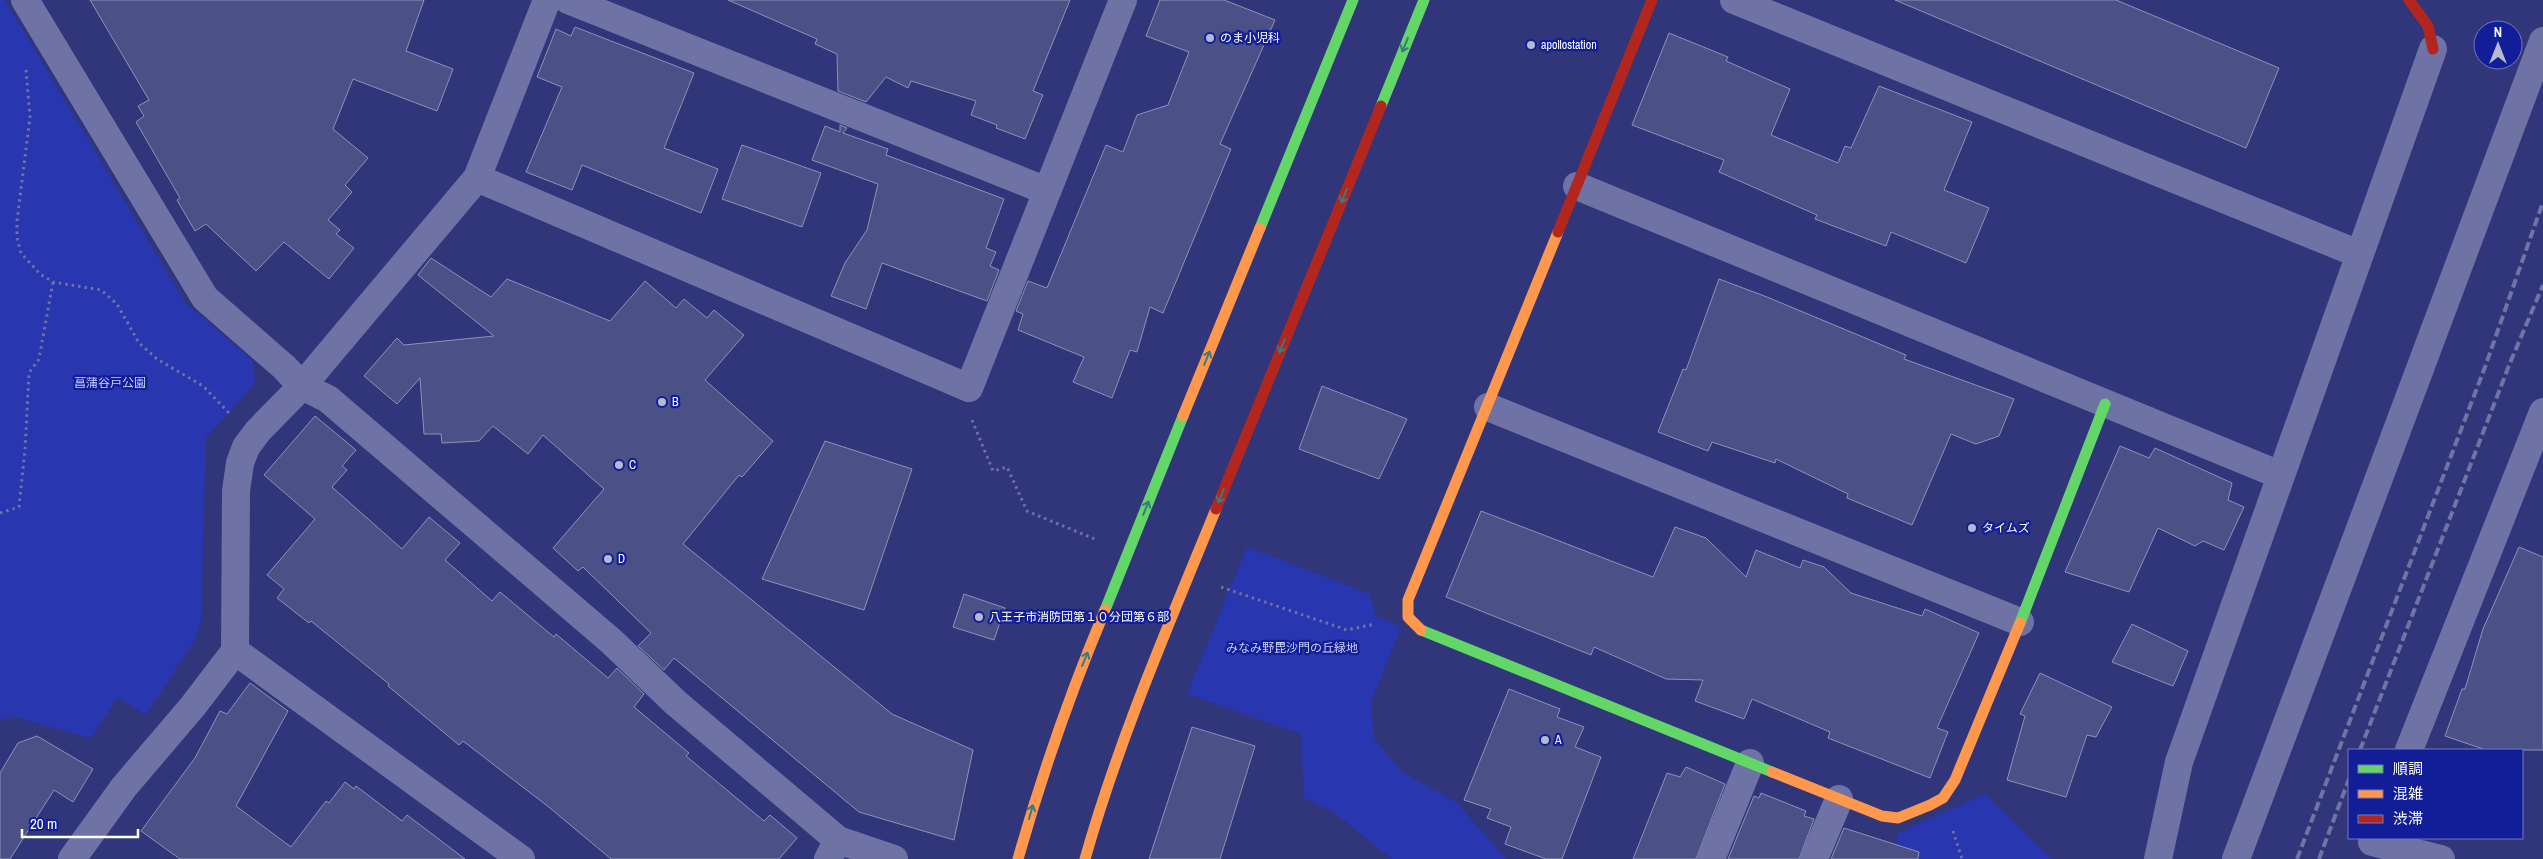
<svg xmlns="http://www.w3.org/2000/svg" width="2543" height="859" viewBox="0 0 2543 859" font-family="'Archivo Narrow','Noto Sans JP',sans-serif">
	<rect width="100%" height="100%" fill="#303679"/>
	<g fill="#2836af">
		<path d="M0,0h5l180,302 68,59 2,22 -49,55 -5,183 -6,19 -49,75 -28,-18 -27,41 -80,-22 -11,5z"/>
		<path d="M1247,547l123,47 6,22 25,11 -30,75 3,36 27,33 55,31 50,57h-114l-60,-48 -28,-13 -3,-64 -114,-40z"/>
		<path d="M1985,794l67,65h-159l5,-26z"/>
	</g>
	<g fill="#4b5086" stroke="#8e92b8">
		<path d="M90,0h334l-18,51 47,18 -16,42 -84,-32 -20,50 35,29 -23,27 7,7 -24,28 12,10 -4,4 18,14 -25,31 -45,-37 -28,29 -50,-47 -11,7 -18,-31 3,-2 -44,-76 8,-6 -6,-10 11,-6z"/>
		<path d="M728,0h342l-37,91 10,4 -18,44 -29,-11 1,-3 -26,-10 5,-14 -65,-20 -3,7 -22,-11 -20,25 -28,-11 -1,-37 -22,-10 2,-5z"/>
		<path d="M1160,0h64l51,20 -55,124 11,5 -68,164 -13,-6 -13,45 -7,-2 -18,48 -39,-16 11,-25 -66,-27 5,-16 -7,-3 12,-30 19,7 59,-143 17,7 14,-37 31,-10 21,-53 -43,-16z"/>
		<path d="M1895,0h221l163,68 -33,80z"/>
		<path d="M575,27l119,46 -30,75 54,21 -17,44 -119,-48 -10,25 -46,-18 36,-85 -25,-10 19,-48 15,7z"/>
		<path d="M1669,33l59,24 -2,4 64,28 -19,46 67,28 7,-17 6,2 28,-62 93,36 -28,68 45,18 -23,55 -75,-31 -5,14 -71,-27 2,-4 -98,-43 5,-12 -92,-35z"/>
		<path d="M840,125l7,3 -4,5 45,16 -2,6 118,44 -18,49 10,4 -6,14 9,4 -12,31 -105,-38 -16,46 -35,-13 14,-33 22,-33 11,-46 -66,-24 13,-34 15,6z"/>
		<path d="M742,145l79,28 -19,54 -80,-28z"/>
		<path d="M431,258l60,39 16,-18 103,42 35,-40 31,27 8,-9 23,19 7,-8 30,25 -39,45 68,61 -31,36 -3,-2 -56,69 209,170 81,36 -19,90 -95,-28 -185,-154 -10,12 -26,-24 13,-13 -68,-66 -5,4 -25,-23 51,-59 -61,-54 -15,19 -35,-28 -14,15 -37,2 -1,-9h-17l-4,-56 -23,26 -33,-28 33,-38 7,7 90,-9 -76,-61z"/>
		<path d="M1719,279l48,18 139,58 -2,4 110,40 -15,37 -23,8 -25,-10 -39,91 -65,-27 1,-4 -72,-35 -1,4 -63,-21 -4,9 -50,-19 25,-63 3,1z"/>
		<path d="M1322,386l85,33 -28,60 -80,-30z"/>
		<path d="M315,416l41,34 -14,16 5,4 -15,17 70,62 27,-32 31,26 -15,17 47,41 8,-9 54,45 2,-3 52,44 9,-10 27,26 -10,13 55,46 -3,3 78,65 6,-6 27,23 -18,21h-168l-61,-51 -87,-67 -4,4 -71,-59 1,-2 -78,-63 -2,2 -32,-25 7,-9 -17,-14 48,-56 -51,-44z"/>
		<path d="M825,441l87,28 -48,141 -102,-31z"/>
		<path d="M2120,446l29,12 6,-10 77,35 -4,17 16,7 -20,43 -21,-9 -8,5 -37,-18 -29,64 -64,-20z"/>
		<path d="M1481,511l172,66 22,-50 31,11 40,39 10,-27 44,18 3,-8 21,7 27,26 71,23 3,-7 54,24 -42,95 11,4 -18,46 -102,-40 2,-6 -78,-33 -8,20 -49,-18 8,-21 -37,-1 -72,-32 -3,8 -145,-58z"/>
		<path d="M2519,547l24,10v193h-57l-41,-14 17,-47h3l18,-60z"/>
		<path d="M964,594l41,14 -11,32 -41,-13z"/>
		<path d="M2132,624l56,27 -15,35 -61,-24z"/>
		<path d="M2040,673l72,34 -16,30 -9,-2 -21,62 -59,-17 18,-64 -5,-2z"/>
		<path d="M250,683l38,28 -52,95 55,41 35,-46 3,2 16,-21 9,7 2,-3 46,35 5,-6 58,44h-285l-39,-28 54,-73 25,-47 7,3z"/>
		<path d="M1509,689l51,20 -3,8 27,10 -9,20 26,10 -39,102h-16l-41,-15 6,-17 -24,-9 4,-9 -27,-9z"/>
		<path d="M1192,727l63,19 -35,113h-71z"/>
		<path d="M37,736l56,33 -20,33 -19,-12 -44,69h-10v-86l18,-30z"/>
		<path d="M1686,767l39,17 -29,75h-63l34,-86 13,4z"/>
		<path d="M1761,793l45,18 -2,5 10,3 -15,40h-71l26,-63 5,2z"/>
		<path d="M1844,828l75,24 -1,7h-87z"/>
	</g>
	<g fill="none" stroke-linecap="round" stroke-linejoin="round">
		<g stroke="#6e72a4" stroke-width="3" stroke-dasharray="2.5 4" stroke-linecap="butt">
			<path d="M26,70l4,47 -13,104v17l4,15 19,21 13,8 48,8 16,14 22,39 18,16 46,27 27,28"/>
			<path d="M972,420l21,51 14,-4 20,44 70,29"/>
			<path d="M0,513l19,-6 6,-57 4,-77 10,-14 14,-77"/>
			<path d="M1221,587l126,43 28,-6"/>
			<path d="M1953,831l9,28"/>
		</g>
		<g stroke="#6e72a4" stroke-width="28">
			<path d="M25,0l180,298 79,69 18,19 26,13 283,242 65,62 162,137"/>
			<path d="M568,0l479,191"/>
			<path d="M1734,0l625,254"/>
			<path d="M477,178l492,210 154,-388"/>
			<path d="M1577,186l703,289"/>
			<path d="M1488,407l532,215"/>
			<path d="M235,651l286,208"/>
			<path d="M2409,750l134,-338"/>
			<path d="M2372,842l69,17"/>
			<path d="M72,859l52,-72 69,-81 42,-55 1,-160 4,-28 6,-16 12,-16 44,-45 175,-208 70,-178"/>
			<path d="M828,859l10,-19 56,19"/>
			<path d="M1711,859l39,-96"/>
			<path d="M1814,859l25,-60"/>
			<path d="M2158,859l21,-97 254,-713"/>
			<path d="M2236,859l307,-818"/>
		</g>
		<g stroke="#63d668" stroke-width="11">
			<path d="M1381,106l43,-106"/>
			<path d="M1260,228l93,-228"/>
			<path d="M1105,610l78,-194"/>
			<path d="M2020,623l85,-219"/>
			<path d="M1421,630l351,142"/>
		</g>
		<g stroke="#ff974d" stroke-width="11">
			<path d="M1183,416l77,-188"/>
			<path d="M1421,630l-13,-13v-17l150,-368"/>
			<path d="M1772,772l110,44 16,2 32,-13 13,-7 12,-18 65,-157"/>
			<path d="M1018,859c24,-85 53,-168 87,-249"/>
			<path d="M1085,859c34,-120 84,-235 131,-350"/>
		</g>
		<g stroke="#b3261e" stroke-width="11">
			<path d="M2409,0l19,26 5,23"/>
			<path d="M1558,232l94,-232"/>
			<path d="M1216,509l165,-403"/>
		</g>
		<g stroke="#7073a3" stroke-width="4" stroke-dasharray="9 4" stroke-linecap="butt">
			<path d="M2360,750l150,-387 33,-78"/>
			<path d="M2297,859l188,-492 58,-165"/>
			<path d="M2319,859l30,-80"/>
		</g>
	</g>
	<defs><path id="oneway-shaft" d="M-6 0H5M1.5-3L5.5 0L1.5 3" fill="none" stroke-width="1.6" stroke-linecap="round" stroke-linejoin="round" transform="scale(1.25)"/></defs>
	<g stroke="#3a7a80">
		<use href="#oneway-shaft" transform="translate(1405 45) rotate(112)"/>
		<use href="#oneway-shaft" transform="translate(1344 196) rotate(112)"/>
		<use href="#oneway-shaft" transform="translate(1282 346) rotate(112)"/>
		<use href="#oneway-shaft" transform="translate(1207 358) rotate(-68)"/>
		<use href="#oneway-shaft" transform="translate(1221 496) rotate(112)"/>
		<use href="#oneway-shaft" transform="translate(1146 508) rotate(-68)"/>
		<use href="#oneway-shaft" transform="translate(1085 659) rotate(-68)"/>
		<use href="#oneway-shaft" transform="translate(1031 812) rotate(-74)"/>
	</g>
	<g fill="#b7b9d0" stroke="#121e97" stroke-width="2">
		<circle cx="1210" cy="38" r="5"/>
		<circle cx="1531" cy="45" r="5"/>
		<circle cx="662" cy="402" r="5"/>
		<circle cx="619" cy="465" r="5"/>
		<circle cx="1972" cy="528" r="5"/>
		<circle cx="608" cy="559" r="5"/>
		<circle cx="979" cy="617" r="5"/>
		<circle cx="1545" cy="740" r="5"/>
	</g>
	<g text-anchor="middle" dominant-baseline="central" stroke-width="4.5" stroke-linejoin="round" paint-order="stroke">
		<g font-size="12" fill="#fff" stroke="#121e97" text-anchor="start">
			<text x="1220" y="38">のま小児科</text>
			<text x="1541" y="45">apollostation</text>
			<text x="672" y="402">B</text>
			<text x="629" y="465">C</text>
			<text x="1982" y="528">タイムズ</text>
			<text x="618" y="559">D</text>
			<text x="989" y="617">八王子市消防団第１０分団第６部</text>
			<text x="1555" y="740">A</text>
		</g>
		<g font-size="12" fill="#cad0fd" stroke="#121e97">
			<text x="110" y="383">菖蒲谷戸公園</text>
			<text x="1292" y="648">みなみ野毘沙門の丘緑地</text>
		</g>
	</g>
	<rect x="2348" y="749" width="175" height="90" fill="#121e97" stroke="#7178c1"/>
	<rect x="2358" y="765" width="25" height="8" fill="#63d668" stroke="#7178c1"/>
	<text x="2393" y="774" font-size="15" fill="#ffffff">順調</text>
	<rect x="2358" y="790" width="25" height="8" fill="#ff974d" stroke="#7178c1"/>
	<text x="2393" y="799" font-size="15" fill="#ffffff">混雑</text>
	<rect x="2358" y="815" width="25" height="8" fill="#b3261e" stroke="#7178c1"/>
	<text x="2393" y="824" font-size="15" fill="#ffffff">渋滞</text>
	<g transform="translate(2498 45)"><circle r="24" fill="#121e97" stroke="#7178c1"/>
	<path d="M0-4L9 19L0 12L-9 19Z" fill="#b7b9d0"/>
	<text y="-8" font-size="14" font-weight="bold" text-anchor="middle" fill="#ffffff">N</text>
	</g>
	<path d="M22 829v8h116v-8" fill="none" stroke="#ffffff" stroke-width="2.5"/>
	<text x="30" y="829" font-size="15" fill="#ffffff" stroke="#121e97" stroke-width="4" paint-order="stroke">20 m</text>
</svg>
